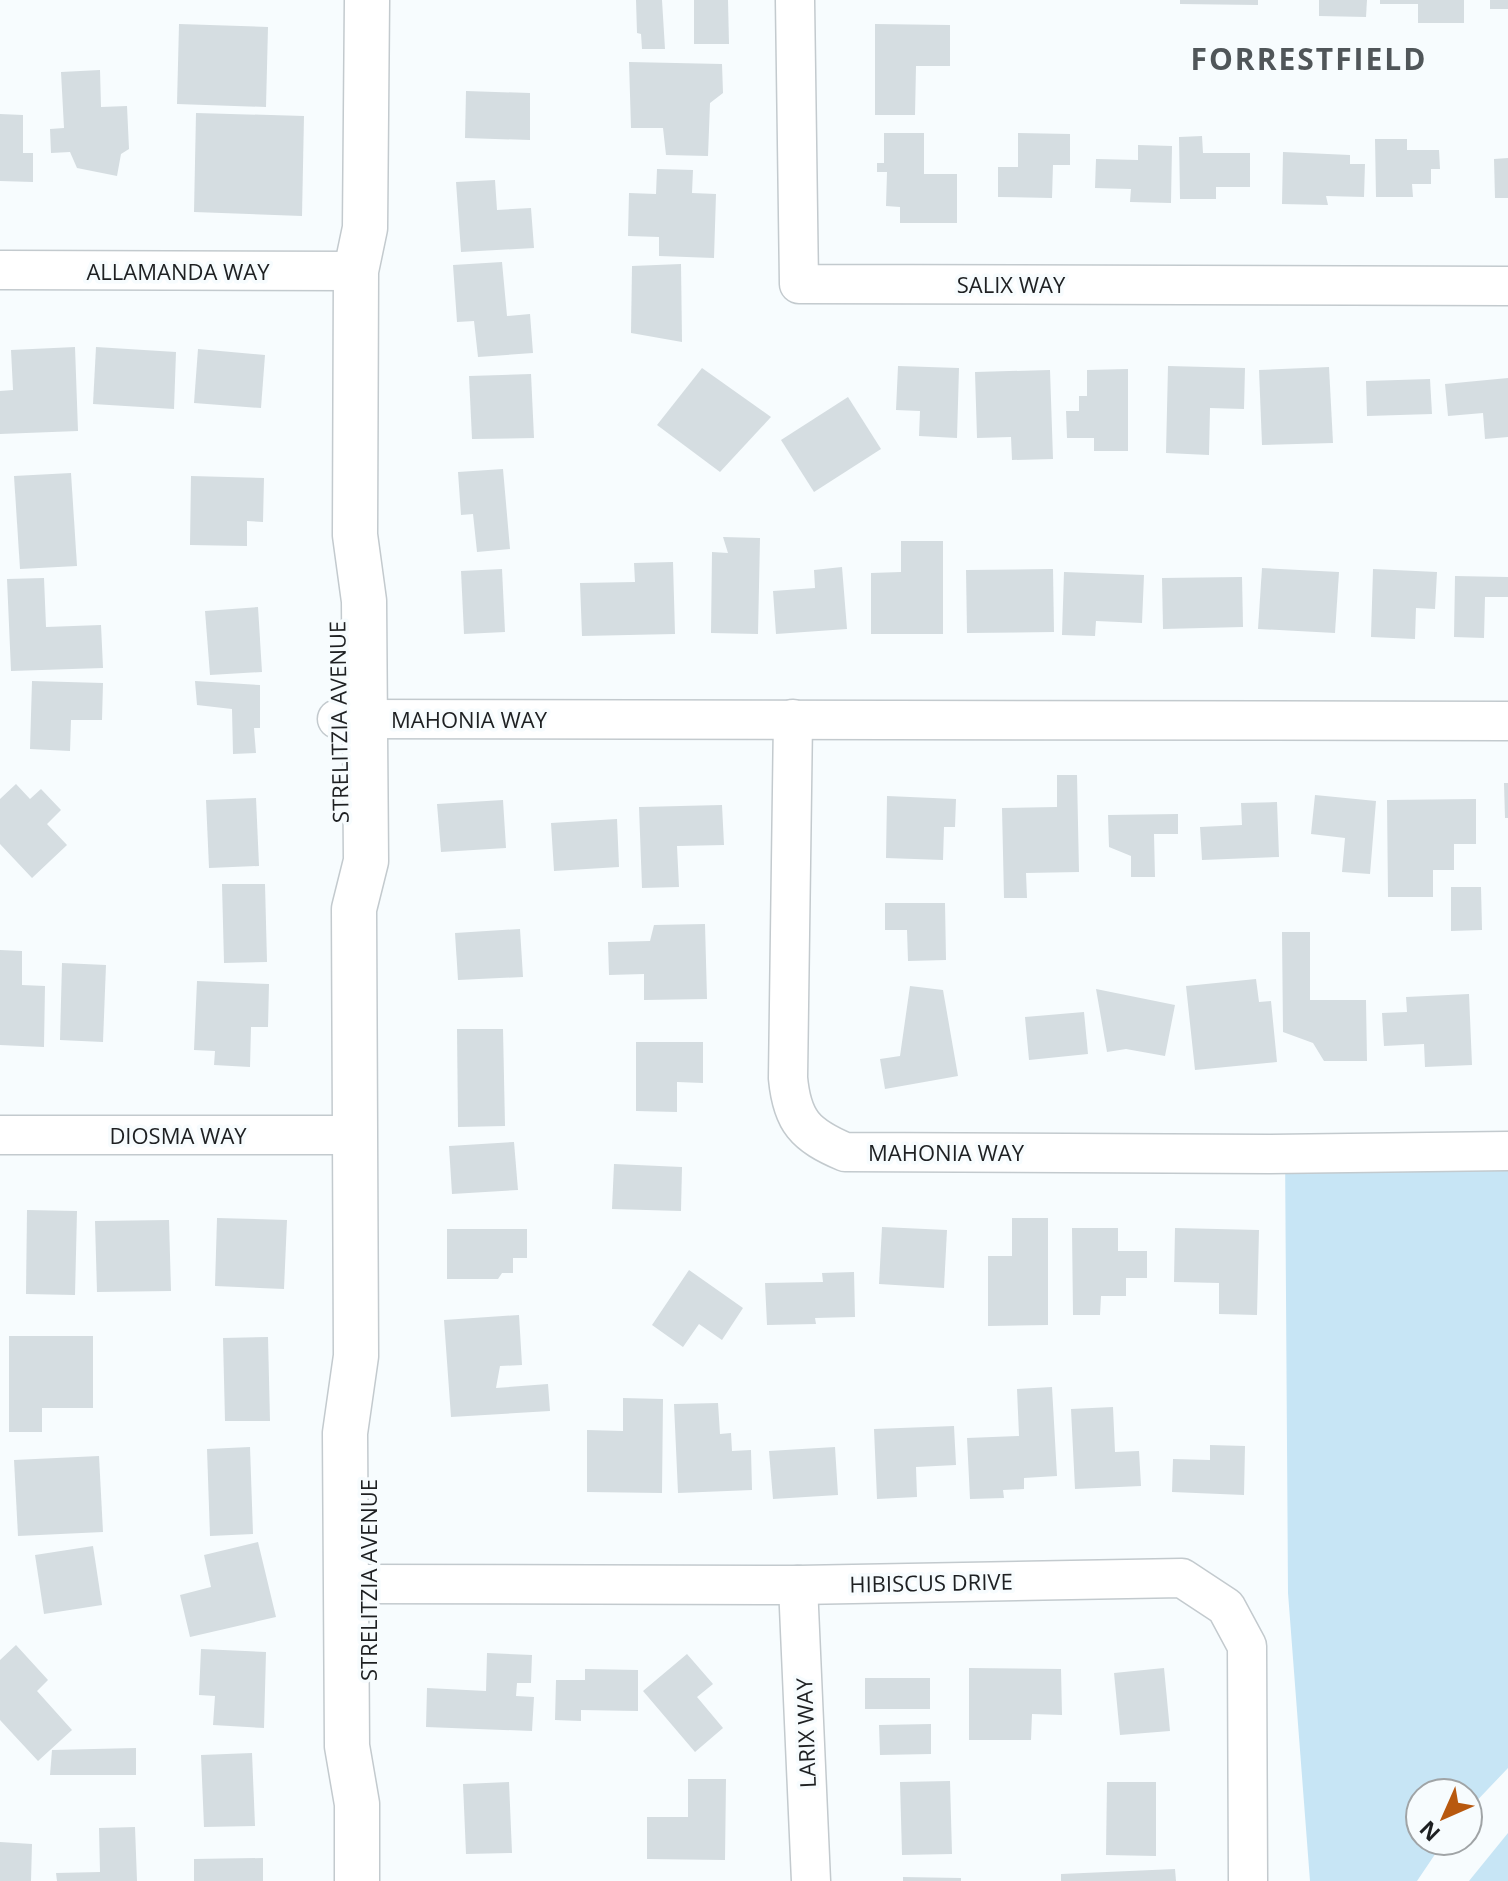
<svg xmlns="http://www.w3.org/2000/svg" width="1508" height="1881" viewBox="0 0 1508 1881" font-family="'Open Sans',sans-serif">
	<rect width="100%" height="100%" fill="#f7fcfe"/>
	<g fill="#c7e5f5">
		<path d="M1508,1140v628l-40,42v-17h-48v48h24l-27,40h-107l-22,-288 -3,-446z"/>
		<path d="M1508,1833v48h-39z"/>
	</g>
	<g fill="#d5dde1">
		<path d="M636,0h26l3,49h-23l-1,-15 -4,-1z"/>
		<path d="M694,0h34l1,44h-35z"/>
		<path d="M1180,0h78v5l-78,-1z"/>
		<path d="M1319,0h48l-1,17 -47,-1z"/>
		<path d="M1380,0h84v23h-46v-19h-38z"/>
		<rect x="1490" y="0" width="18" height="9"/>
		<path d="M179,24l89,3 -2,80 -89,-3z"/>
		<path d="M875,24l75,1v41h-34l-1,49h-40z"/>
		<path d="M629,62l93,2 1,29 -13,10 -2,53 -42,-1 -3,-27h-32z"/>
		<path d="M100,70l1,37 26,-1 2,43 -8,5 -4,22 -40,-8 -7,-16 -19,1 -1,-24 14,-1 -3,-56z"/>
		<path d="M466,91l64,2v47l-65,-2z"/>
		<path d="M196,113l108,3 -2,100 -108,-4z"/>
		<path d="M0,114l23,1v38h10v29l-33,-1z"/>
		<path d="M884,133h40v41h33v49h-57v-16l-14,-1 1,-34h-10v-9h7z"/>
		<path d="M1018,133l52,1v31h-17l-1,33 -54,-1v-30h20z"/>
		<path d="M1202,136l1,17h47v34h-34v12h-36l-1,-62z"/>
		<path d="M1375,139h32v11h32l1,19h-9v15h-19l1,13h-37z"/>
		<path d="M1138,145l34,1 -1,57 -41,-1 1,-13 -36,-1 1,-29 42,1z"/>
		<path d="M1283,152l67,3v9h15l-1,33 -38,-1 2,9 -46,-1z"/>
		<path d="M1508,158v40h-13l-1,-39z"/>
		<path d="M657,169l36,1 -1,23 24,1 -2,64 -55,-2v-19l-31,-1 1,-43 27,1z"/>
		<path d="M495,180l2,30 34,-2 3,40 -73,4 -5,-70z"/>
		<path d="M502,262l5,54 23,-2 3,39 -55,4 -4,-36 -17,1 -4,-57z"/>
		<path d="M681,264l1,78 -51,-9 1,-67z"/>
		<path d="M75,347l3,84 -78,3v-43l13,-1 -2,-40z"/>
		<path d="M96,347l80,5 -2,57 -81,-5z"/>
		<path d="M198,349l67,6 -4,53 -67,-5z"/>
		<path d="M898,366l61,2 -2,70 -38,-2 1,-25 -24,-1z"/>
		<path d="M1168,366l77,2 -1,41 -34,-1 -1,47 -43,-2z"/>
		<path d="M1329,367l4,76 -71,2 -3,-75z"/>
		<path d="M702,368l69,49 -51,55 -63,-47z"/>
		<path d="M1128,369v82h-34v-13h-27l-1,-27h13v-15h8v-26z"/>
		<path d="M1050,370l3,89 -41,1 -1,-23 -34,1 -2,-66z"/>
		<path d="M531,374l3,64 -62,1 -3,-63z"/>
		<path d="M1508,378v59l-23,2 -2,-26 -35,3 -3,-32z"/>
		<path d="M1430,379l2,35 -65,2 -1,-35z"/>
		<path d="M848,397l33,52 -67,43 -33,-52z"/>
		<path d="M503,469l7,80 -33,3 -4,-38 -12,1 -3,-43z"/>
		<path d="M71,473l6,93 -57,3 -6,-93z"/>
		<path d="M191,476l73,2 -1,44 -16,-1v25l-57,-1z"/>
		<path d="M723,537l37,1 -2,96 -47,-1 1,-81 16,1z"/>
		<path d="M901,541h42v93h-72v-61l30,-1z"/>
		<path d="M673,562l2,72 -93,2 -2,-53 55,-1 -1,-19z"/>
		<path d="M842,567l5,62 -71,5 -3,-43 42,-3 -1,-18z"/>
		<path d="M1262,568l77,4 -4,61 -77,-4z"/>
		<path d="M502,569l3,63 -41,2 -3,-63z"/>
		<path d="M1053,569l1,63 -87,1 -1,-63z"/>
		<path d="M1373,569l64,3 -2,37 -19,-1 -1,31 -44,-2z"/>
		<path d="M1064,572l80,3 -2,48 -46,-2 -1,15 -33,-1z"/>
		<path d="M1455,576l53,1v20h-23l-1,41 -30,-1z"/>
		<path d="M1242,577l1,50 -80,2 -1,-51z"/>
		<path d="M44,578l2,49 55,-2 2,43 -92,3 -4,-92z"/>
		<path d="M258,607l4,65 -52,3 -5,-64z"/>
		<path d="M32,681l71,2 -1,37h-31l-1,31 -40,-2z"/>
		<path d="M195,681l65,4v43h-6l2,25 -23,1 -1,-45 -35,-4z"/>
		<path d="M1057,775h20l2,97 -53,1 1,25h-23l-2,-90 55,-1z"/>
		<path d="M1504,783h4v35h-3z"/>
		<path d="M16,784l14,15 11,-10 20,21 -14,14 20,21 -35,33 -32,-34v-45z"/>
		<path d="M1315,795l61,6 -6,73 -28,-2 3,-34 -34,-4z"/>
		<path d="M887,796l69,3 -1,28h-11l-1,33 -57,-2z"/>
		<path d="M256,798l3,68 -50,2 -3,-68z"/>
		<path d="M1476,799v45h-22v26h-21v27h-45l-1,-97z"/>
		<path d="M503,800l3,48 -65,4 -4,-48z"/>
		<path d="M1277,802l2,55 -77,3 -2,-33 42,-2 -1,-22z"/>
		<path d="M722,805l2,40 -47,1 2,41 -37,1 -3,-81z"/>
		<path d="M1178,814v20h-24l1,43h-24v-21l-22,-9 -1,-32z"/>
		<path d="M617,819l2,48 -65,4 -3,-48z"/>
		<path d="M222,884h43l2,78 -43,1z"/>
		<path d="M1451,887h30l1,43 -31,1z"/>
		<path d="M885,903h60l1,57 -38,1 -1,-31h-22z"/>
		<path d="M705,924l2,75 -63,1v-26l-35,1 -1,-33 42,-1 4,-16z"/>
		<path d="M520,929l3,48 -65,3 -3,-47z"/>
		<path d="M1282,932h28v68h56l1,61h-43l-11,-18 -30,-11z"/>
		<path d="M0,950l22,1v34l23,1 -1,61 -44,-2z"/>
		<path d="M62,963l44,2 -3,77 -43,-2z"/>
		<path d="M1256,979l3,23 12,-1 6,61 -82,8 -9,-84z"/>
		<path d="M197,981l72,3 -1,43h-17l-1,40 -36,-2 1,-14 -21,-1z"/>
		<path d="M910,986l33,4 15,86 -73,13 -5,-30 20,-3z"/>
		<path d="M1096,989l79,16 -10,51 -39,-7 -19,3z"/>
		<path d="M1469,994l3,71 -47,2 -1,-23 -40,2 -2,-33 25,-1 -1,-15z"/>
		<path d="M1084,1012l4,42 -59,6 -4,-43z"/>
		<path d="M457,1029h46l2,97 -47,1z"/>
		<path d="M636,1042h67v41l-26,-1v30l-41,-1z"/>
		<path d="M514,1142l4,48 -66,4 -3,-48z"/>
		<path d="M614,1164l68,3 -1,44 -69,-2z"/>
		<path d="M27,1210l50,1 -2,84 -49,-1z"/>
		<path d="M217,1218l70,2 -3,69 -69,-3z"/>
		<path d="M1012,1218h36v107l-60,1v-70h24z"/>
		<path d="M169,1220l2,71 -74,1 -2,-71z"/>
		<path d="M882,1227l65,3 -3,58 -65,-4z"/>
		<path d="M1072,1228h46v23h29v27h-21v18h-25l-1,19h-27z"/>
		<path d="M1175,1228l84,2 -2,85 -38,-1v-31l-45,-1z"/>
		<path d="M447,1229h80v29h-14v15h-11l-4,6h-51z"/>
		<path d="M689,1270l54,38 -21,32 -23,-16 -16,23 -31,-22z"/>
		<path d="M854,1272l1,45 -40,1 1,6 -49,1 -2,-42 58,-1 -1,-9z"/>
		<path d="M519,1315l3,50 -22,1 -4,22 52,-4 2,27 -99,6 -7,-97z"/>
		<path d="M9,1336h84v72h-51v24h-33z"/>
		<path d="M268,1337l2,84h-45l-2,-83z"/>
		<path d="M1052,1387l5,89 -33,2v11l-21,1 1,8 -34,1 -3,-61 52,-2 -2,-47z"/>
		<path d="M623,1398l40,1 -1,94 -75,-1v-62l36,1z"/>
		<path d="M718,1403l2,31 11,-1 1,18 19,-1 1,40 -74,3 -4,-89z"/>
		<path d="M1113,1407l2,45 24,-1 2,35 -66,3 -4,-80z"/>
		<path d="M954,1426l2,39 -40,2 1,30 -40,2 -3,-70z"/>
		<path d="M1210,1445l35,1 -1,49 -72,-3 1,-33 37,1z"/>
		<path d="M250,1447l3,87 -43,2 -3,-87z"/>
		<path d="M835,1447l3,48 -65,4 -4,-48z"/>
		<path d="M99,1456l4,76 -85,4 -4,-76z"/>
		<path d="M258,1542l18,75 -86,20 -10,-42 31,-8 -7,-32z"/>
		<path d="M93,1546l9,59 -58,9 -9,-59z"/>
		<path d="M16,1645l32,35 -11,11 35,39 -34,31 -38,-41v-60z"/>
		<path d="M201,1649l65,3 -2,76 -51,-3 2,-29 -16,-1z"/>
		<path d="M487,1653l45,2 -1,28h-14l-1,13 18,1 -2,34 -106,-4 1,-39 59,3z"/>
		<path d="M687,1654l26,30 -16,13 26,31 -28,24 -52,-61z"/>
		<path d="M969,1668l92,1 1,46 -30,-1 -1,26h-62z"/>
		<path d="M1164,1668l6,63 -50,4 -6,-62z"/>
		<path d="M585,1669l53,1v41l-57,-1v11l-26,-1 1,-40h29z"/>
		<rect x="865" y="1678" width="65" height="31"/>
		<path d="M931,1724v30l-51,1 -1,-30z"/>
		<path d="M136,1748v27h-86l2,-25z"/>
		<path d="M252,1753l3,73 -51,1 -3,-72z"/>
		<path d="M688,1779h38l-1,81 -78,-1v-42h41z"/>
		<path d="M950,1781l2,73 -50,1 -2,-73z"/>
		<path d="M509,1782l3,71 -46,1 -3,-70z"/>
		<path d="M1107,1782h49v74l-50,-1z"/>
		<path d="M135,1827l2,54h-80l-1,-8 44,-1 -1,-44z"/>
		<path d="M0,1842l32,2 -1,37h-31z"/>
		<path d="M263,1858v23h-69v-22z"/>
		<path d="M1175,1869l1,12h-115v-7z"/>
		<path d="M903,1877l58,1v3h-58z"/>
	</g>
	<g fill="none" stroke-linecap="round" stroke-linejoin="round">
		<defs>
			<g id="minor">
				<path d="M795,0l4,284 709,2"/>
				<path d="M0,270l356,1"/>
				<path d="M337,719l1171,2"/>
				<path d="M793,719l-5,359c4,43 17,57 57,74l425,2 238,-3"/>
				<path d="M0,1135h356"/>
				<path d="M347,1584l451,1 384,-7 44,29 21,39 1,235"/>
				<path d="M798,1585l13,296"/>
			</g>
			<path id="tertiary" d="M357,1881v-77l-10,-58 -2,-313 11,-77 -2,-447 12,-48 -2,-260 -9,-66 1,-264 9,-43 2,-228"/>
		</defs>
		<use href="#minor" stroke="#c3cace" stroke-width="41"/>
		<use href="#tertiary" stroke="#c3cace" stroke-width="47"/>
		<use href="#minor" stroke="#fff" stroke-width="38"/>
		<use href="#tertiary" stroke="#fff" stroke-width="44"/>
	</g>
	<g text-anchor="middle" dominant-baseline="central" stroke-width="7" stroke-linejoin="round" paint-order="stroke">
		<g font-size="22" fill="#1e2022" stroke="#f7fcfe">
			<text x="178" y="271">ALLAMANDA WAY</text>
			<text x="1011" y="284">SALIX WAY</text>
			<text x="469" y="719">MAHONIA WAY</text>
			<text transform="translate(338 722) rotate(-91)">STRELITZIA AVENUE</text>
			<text x="178" y="1135">DIOSMA WAY</text>
			<text x="946" y="1152">MAHONIA WAY</text>
			<text transform="translate(368 1580) rotate(-90)">STRELITZIA AVENUE</text>
			<text transform="translate(931 1582) rotate(-1)">HIBISCUS DRIVE</text>
			<text transform="translate(805 1733) rotate(-92)">LARIX WAY</text>
		</g>
		<g font-size="30" font-weight="bold" letter-spacing="2" fill="#505659" stroke="#f7fcfe">
			<text x="1309" y="58">FORRESTFIELD</text>
		</g>
	</g>
	<g transform="translate(1444 1817) rotate(225)"><circle r="38" fill="#f7fcfe" stroke="#a0a4a6" stroke-width="2"/>
	<path d="M0-6L14 30L0 20L-14 30Z" fill="#b8590f"/>
	<text y="-12" font-size="22" font-weight="bold" text-anchor="middle" fill="#1e2022">N</text>
	</g>
</svg>
